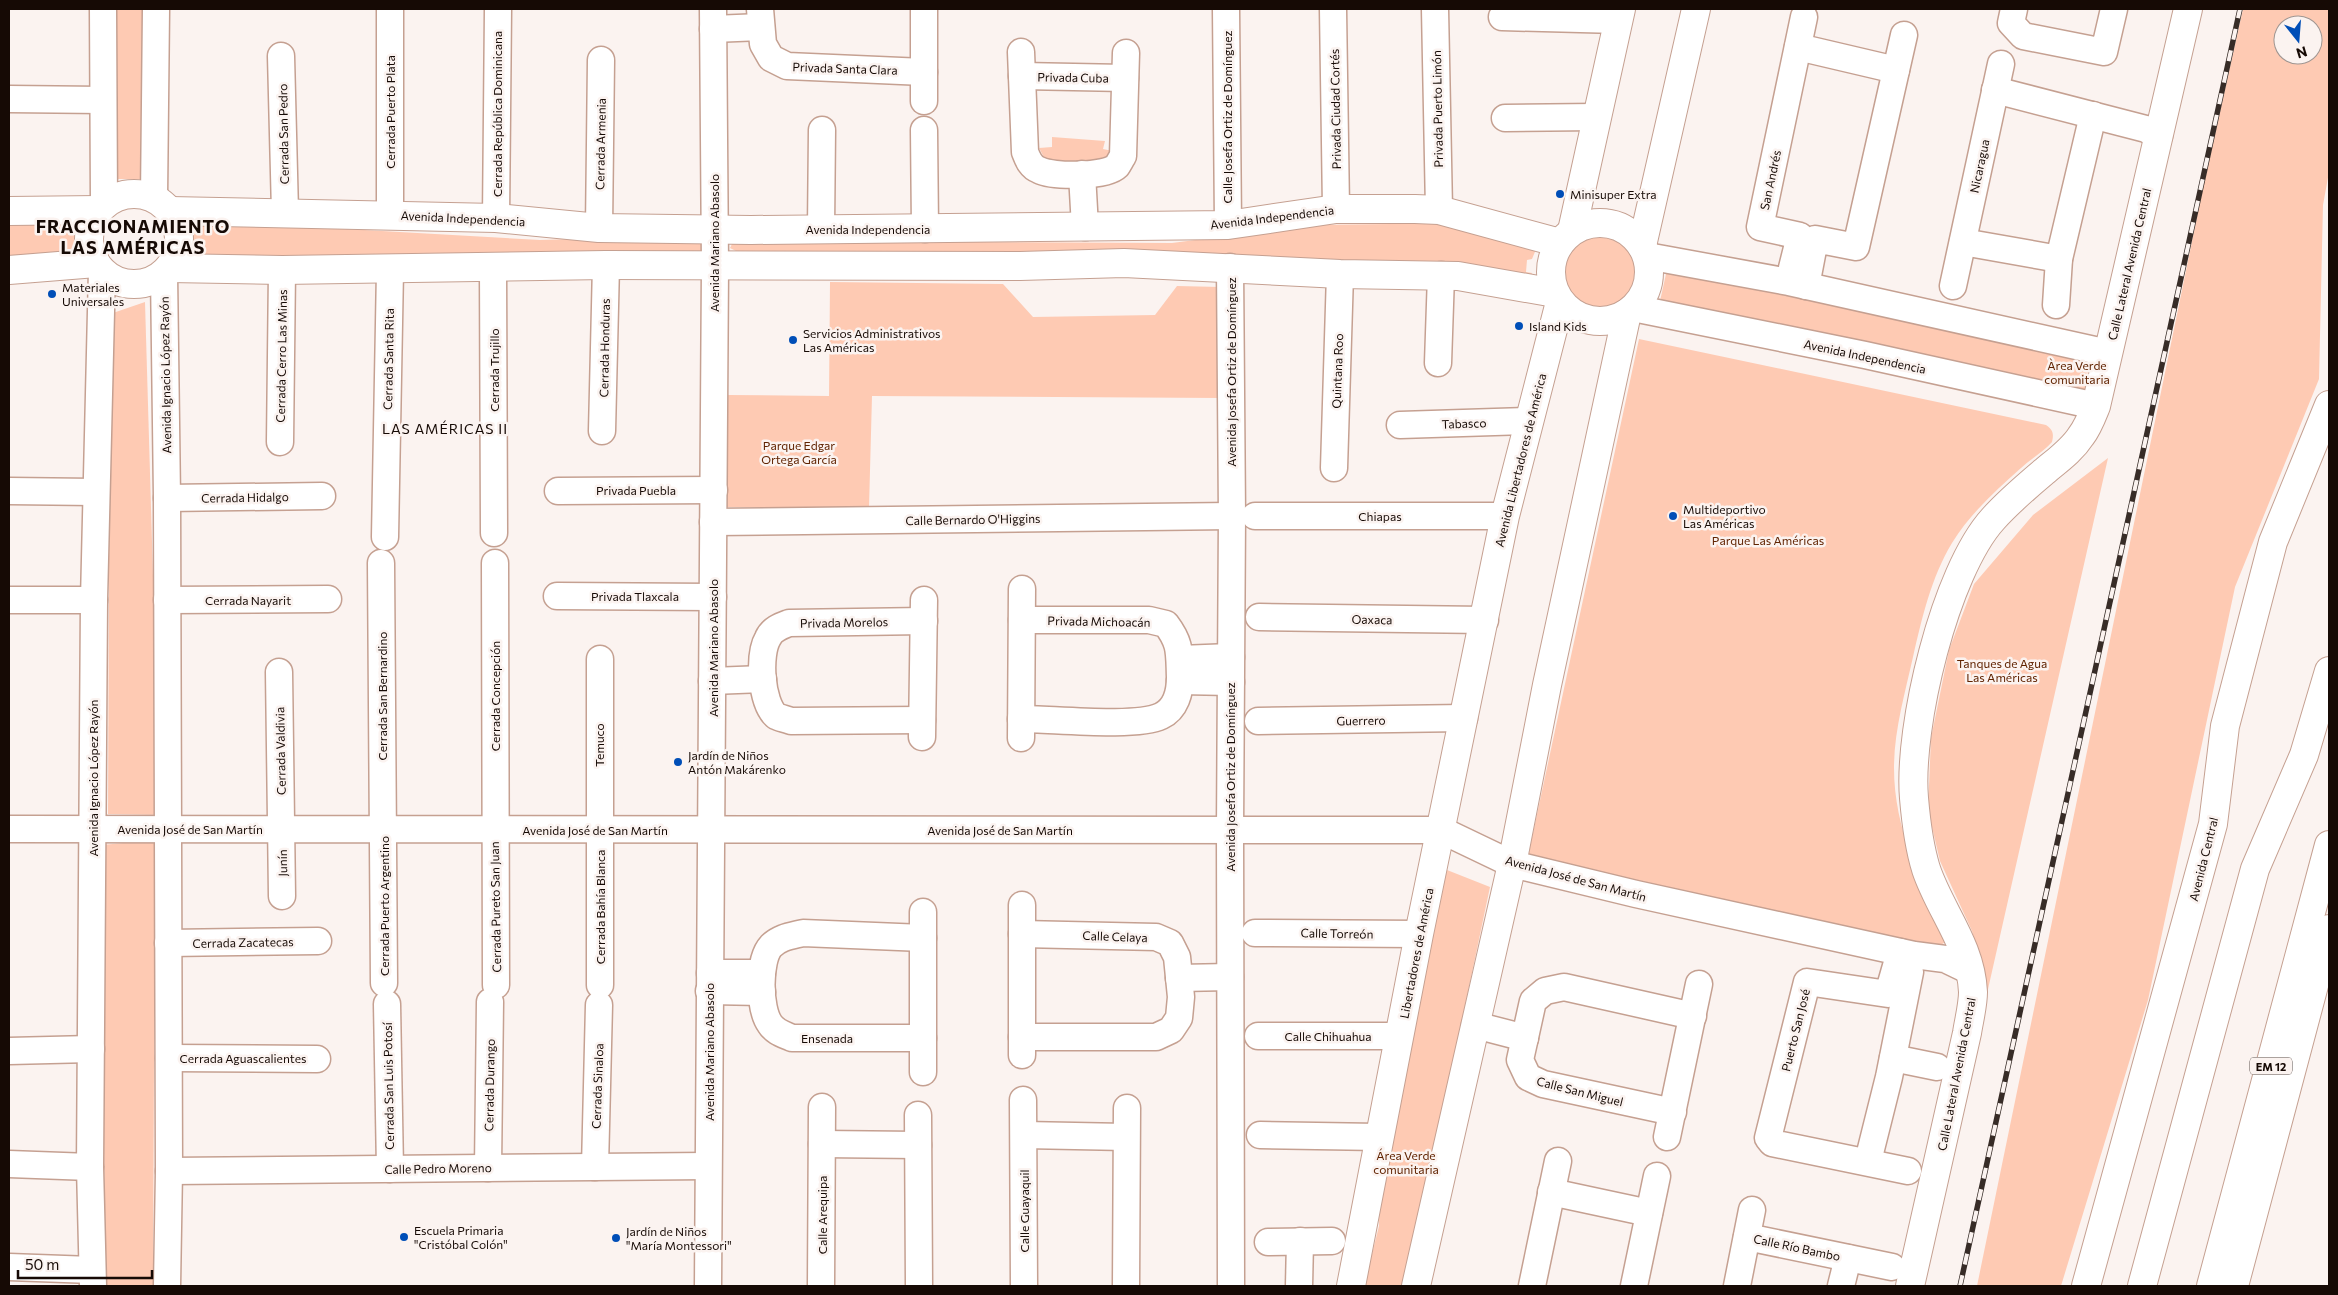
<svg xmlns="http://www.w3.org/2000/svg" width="2338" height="1295" viewBox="0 0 2338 1295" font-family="Commissioner,sans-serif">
	<rect width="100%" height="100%" fill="#fbf3f0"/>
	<g fill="#fecab3" fill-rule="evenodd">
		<path d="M114,9h31l-1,170h-28z"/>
		<path d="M2243,9h86v163l-6,33 -4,174 -84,208 -87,413 -87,286h-84l226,-1098zM2283,25h30v30h-30z"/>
		<path d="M1052,137l53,4 -2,8 10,2 -5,14 -62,-4 -7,-13 13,-1z"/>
		<path d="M189,220l351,20 161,-5v19l-512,6z"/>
		<path d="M9,222h72l-4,34 -68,2z"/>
		<path d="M1390,224h57l92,18 -7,17 -5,1 -1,12 6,1 -4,11 -398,-32 -394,-1 -6,-3 3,-6 50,-1 389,2 138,-18z"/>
		<circle cx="1598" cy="273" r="38"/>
		<path d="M1668,265l432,93 -8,36 -432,-93z"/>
		<path d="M830,282l173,2 30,33 122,-2 22,-29 44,1 -1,111 -348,-2 -3,112 -142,-1 1,-112 101,1z"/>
		<path d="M145,302l15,513 -52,-1 2,-500z"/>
		<path d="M1639,339l407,86c7,5 8,8 6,17 -9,10 -21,17 -31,26 -25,22 -52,47 -69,75 -21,35 -30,75 -39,114 -8,36 -19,74 -19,111 0,61 27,115 51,169l-1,6 -7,4 -410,-86z"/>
		<path d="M2108,458l-122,540 -5,-35 -9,-32 -32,-70 -12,-51 3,-72 18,-88 25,-66 59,-69z"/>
		<path d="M155,840l-2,446h-48l-3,-441z"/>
		<path d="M1447,870l43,17 -84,399h-42l15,-60 1,-62z"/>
	</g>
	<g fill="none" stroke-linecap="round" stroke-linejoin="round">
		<defs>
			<g id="minor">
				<path d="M103,9l1,196"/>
				<path d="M390,9v206"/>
				<path d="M760,9l3,35 8,14 16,8 137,6"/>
				<path d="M924,9v92"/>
				<path d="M1226,9l2,216"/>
				<path d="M1333,9l3,200"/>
				<path d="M1435,9l4,201"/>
				<path d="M2014,9l-3,14 12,13 81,16 10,-43"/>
				<path d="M1502,17l116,3"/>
				<path d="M713,29l48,-2"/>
				<path d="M1798,47l98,23"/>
				<path d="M1021,52l4,100c3,8 6,15 14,18 14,7 67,7 78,-4 2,-3 4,-7 6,-10l3,-103"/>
				<path d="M281,56l4,156"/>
				<path d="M1022,76l103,2"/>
				<path d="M1995,90l151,39 13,7"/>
				<path d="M9,99l94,1"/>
				<path d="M1505,118l92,-1"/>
				<path d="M924,130l1,99"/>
				<path d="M1082,174l3,53"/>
				<path d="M154,198l2,-189"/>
				<path d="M496,218l2,-209"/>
				<path d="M599,228l2,-168"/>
				<path d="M821,229l1,-99"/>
				<path d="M1963,242l96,17"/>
				<path d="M1647,256l142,26 319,71"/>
				<path d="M493,267l1,266"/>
				<path d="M1230,267l2,249 -2,314 1,456"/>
				<path d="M1792,268l8,-32 -40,-9 44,-210"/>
				<path d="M164,273l3,225 2,673 -2,115"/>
				<path d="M1806,286l9,-47 41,8 48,-212"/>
				<path d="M1953,286l48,-222"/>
				<path d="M2056,305l3,-46 34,-144"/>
				<path d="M1633,308l232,47 231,51"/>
				<path d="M1438,363l3,-88"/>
				<path d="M1400,425l129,-4"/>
				<path d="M602,431l4,-166"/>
				<path d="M280,442l2,-172"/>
				<path d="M1334,468l6,-194"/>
				<path d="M9,491l86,1"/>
				<path d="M558,491l156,-1"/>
				<path d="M167,498l155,-2"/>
				<path d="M1255,516h250"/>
				<path d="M713,522l519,-6"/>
				<path d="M385,537l5,-267"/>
				<path d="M381,563l3,420"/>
				<path d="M495,563l1,422"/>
				<path d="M557,596l156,1"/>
				<path d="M9,600h85"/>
				<path d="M167,600l161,-1"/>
				<path d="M1259,617l226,3"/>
				<path d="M600,659v326"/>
				<path d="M1180,659l51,-2"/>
				<path d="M279,672l3,224"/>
				<path d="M712,681l51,-2"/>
				<path d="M1180,681l51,1"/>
				<path d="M1021,719c32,0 115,9 140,-3 15,-7 19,-24 19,-39 -1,-25 1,-33 -14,-53l-17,-4h-127"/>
				<path d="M922,720l-131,1c-5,-2 -11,-3 -15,-5 -15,-14 -18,-61 -8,-78 4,-9 13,-12 21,-15l135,-2"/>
				<path d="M1258,721l206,-3"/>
				<path d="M922,737l2,-137"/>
				<path d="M1021,738l1,-149"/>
				<path d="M9,829l1432,1 71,34 124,30 278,61 31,4 25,12"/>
				<path d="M1022,905v150"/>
				<path d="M923,912v160"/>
				<path d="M1255,933l164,1"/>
				<path d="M1022,934l134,3 14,6 7,14 4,40 -2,21 -8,12 -15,7h-134"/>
				<path d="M923,938l-120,-5c-12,3 -23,4 -32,13 -13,14 -12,63 -1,78 5,8 13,10 22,14h131"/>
				<path d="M168,943l150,-2"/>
				<path d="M1900,952l-12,42 -81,-12 -39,156 4,5 136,28"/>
				<path d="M710,973h52"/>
				<path d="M1179,978l51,-1"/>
				<path d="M709,991l53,1"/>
				<path d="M387,1004l3,165"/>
				<path d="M1475,1025l50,13"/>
				<path d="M1258,1036h141"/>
				<path d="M9,1051l82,-2"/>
				<path d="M169,1058l148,1"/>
				<path d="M1893,1058l44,9"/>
				<path d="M1023,1100l1,186"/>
				<path d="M1673,1112l-130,-28 -15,-7 -8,-17 13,-59 12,-10 19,-4 129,29"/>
				<path d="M918,1115l1,171"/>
				<path d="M1024,1135l102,2"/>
				<path d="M1260,1135l119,2"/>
				<path d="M1667,1137l32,-153"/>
				<path d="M822,1144l96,1"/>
				<path d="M1868,1161l21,-84 21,-105"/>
				<path d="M9,1164l81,3"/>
				<path d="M595,1167l4,-162"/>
				<path d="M488,1168l2,-166"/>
				<path d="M169,1171l539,-5"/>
				<path d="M1551,1192l98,21"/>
				<path d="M1747,1237l145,30"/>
				<path d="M1268,1242l64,-1"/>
				<path d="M9,1267l83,3"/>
				<path d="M93,1286l-3,-119 4,-567 8,-330"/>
				<path d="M708,1286l7,-1020 -2,-257"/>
				<path d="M821,1286l1,-179"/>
				<path d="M1126,1286l1,-178"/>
				<path d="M1299,1286l1,-45"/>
				<path d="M1532,1286l26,-125"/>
				<path d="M1634,1286l23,-110"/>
				<path d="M1737,1286l15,-76"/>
				<path d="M1841,1286l7,-28"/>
			</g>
			<g id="major">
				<circle cx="134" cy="239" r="45"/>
				<path d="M9,211l90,-1"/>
				<path d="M170,211l326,7 103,10 152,2 477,-5 108,-16h79l24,1 121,33"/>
				<circle cx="1600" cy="272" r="49"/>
				<path d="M1572,231l49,-222"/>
				<path d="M1642,246l54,-237"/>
				<path d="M169,268l113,2 324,-5 414,1 104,-3 216,11 118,2 97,17"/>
				<path d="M9,270l87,-7"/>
				<path d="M1351,1286l68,-352 86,-418 55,-214"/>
				<path d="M1416,1286l96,-422 35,-179 80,-372"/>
				<path d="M1910,1286l57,-253c2,-13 6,-28 6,-41 -2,-47 -33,-81 -47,-123 -7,-23 -10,-47 -12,-71 -6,-71 31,-226 79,-279 16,-18 34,-33 53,-49 12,-10 26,-20 35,-34 7,-9 11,-20 15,-30l92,-397"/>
			</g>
			<g id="highway">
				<path d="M2086,1286l127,-462 12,-98 48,-184 56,-137"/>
				<path d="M2142,1286l113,-417 49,-114 25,-84"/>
				<path d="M2211,1286l118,-441"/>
				<path d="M2234,1286l95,-357"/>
			</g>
		</defs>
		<use href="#minor" stroke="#c5a091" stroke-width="29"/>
		<use href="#major" stroke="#c5a091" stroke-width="30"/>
		<use href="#highway" stroke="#c5a091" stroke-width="30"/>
		<use href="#minor" stroke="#fff" stroke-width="26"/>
		<use href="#major" stroke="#fff" stroke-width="28"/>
		<use href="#highway" stroke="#fff" stroke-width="28"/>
		<defs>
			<path id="rail" d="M1960,1286l280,-1277"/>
		</defs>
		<use href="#rail" stroke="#372c27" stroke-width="5.5"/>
		<use href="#rail" stroke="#fbf3f0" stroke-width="4" stroke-dasharray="11" stroke-linecap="butt"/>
	</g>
	<g fill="#004eb7" stroke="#fbf3f0" stroke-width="2">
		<circle cx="1560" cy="194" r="5"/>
		<circle cx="52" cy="294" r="5"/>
		<circle cx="1519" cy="326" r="5"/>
		<circle cx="793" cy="340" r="5"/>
		<circle cx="1673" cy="516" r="5"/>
		<circle cx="678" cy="762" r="5"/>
		<circle cx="404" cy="1237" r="5"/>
		<circle cx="616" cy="1238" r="5"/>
	</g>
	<g text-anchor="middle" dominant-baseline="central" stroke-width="5" stroke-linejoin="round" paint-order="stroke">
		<rect fill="#fbf3f0" stroke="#5b504c" stroke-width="1" x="2250" y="1057.5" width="42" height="17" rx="4"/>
		<g font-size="11" font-weight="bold" fill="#160a05">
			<text x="2271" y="1066">EM 12</text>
		</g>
		<g font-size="12" fill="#160a05" stroke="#fbf3f0">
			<text transform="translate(845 68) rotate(2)">Privada Santa Clara</text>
			<text transform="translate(1073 77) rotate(1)">Privada Cuba</text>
			<text transform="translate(1335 109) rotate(-91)">Privada Ciudad Cortés</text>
			<text transform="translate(1437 109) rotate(-91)">Privada Puerto Limón</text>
			<text transform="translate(390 112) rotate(-90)">Cerrada Puerto Plata</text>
			<text transform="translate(497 114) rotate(-90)">Cerrada República Dominicana</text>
			<text transform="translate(1227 117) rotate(-90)">Calle Josefa Ortiz de Domínguez</text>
			<text transform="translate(283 134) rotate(-91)">Cerrada San Pedro</text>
			<text transform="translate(600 144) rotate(-89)">Cerrada Armenia</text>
			<text transform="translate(1979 166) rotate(-78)">Nicaragua</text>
			<text transform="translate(1770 180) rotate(-78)">San Andrés</text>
			<text transform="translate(1272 217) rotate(-7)">Avenida Independencia</text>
			<text transform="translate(463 218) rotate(3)">Avenida Independencia</text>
			<text x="868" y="229">Avenida Independencia</text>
			<text transform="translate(714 243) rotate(-90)">Avenida Mariano Abasolo</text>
			<text transform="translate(2129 264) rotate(-77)">Calle Lateral Avenida Central</text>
			<text transform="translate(604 348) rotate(-89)">Cerrada Honduras</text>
			<text transform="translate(281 356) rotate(-89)">Cerrada Cerro Las Minas</text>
			<text transform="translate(1865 356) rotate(12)">Avenida Independencia</text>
			<text transform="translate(388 359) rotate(-89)">Cerrada Santa Rita</text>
			<text transform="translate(494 370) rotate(-90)">Cerrada Trujillo</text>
			<text transform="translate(1337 371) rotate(-88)">Quintana Roo</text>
			<text transform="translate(1231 372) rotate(-90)">Avenida Josefa Ortiz de Domínguez</text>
			<text transform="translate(165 375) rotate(-91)">Avenida Ignacio López Rayón</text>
			<text transform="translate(1464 423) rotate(-2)">Tabasco</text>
			<text transform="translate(1520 460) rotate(-76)">Avenida Libertadores de América</text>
			<text x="636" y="490">Privada Puebla</text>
			<text transform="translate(245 497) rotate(-1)">Cerrada Hidalgo</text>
			<text x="1380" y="516">Chiapas</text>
			<text transform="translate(973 519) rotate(-1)">Calle Bernardo O'Higgins</text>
			<text x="635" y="596">Privada Tlaxcala</text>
			<text x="248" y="600">Cerrada Nayarit</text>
			<text transform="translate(1372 619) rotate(1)">Oaxaca</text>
			<text transform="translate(1099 621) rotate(1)">Privada Michoacán</text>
			<text transform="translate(844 622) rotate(-1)">Privada Morelos</text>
			<text transform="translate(713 648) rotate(-90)">Avenida Mariano Abasolo</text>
			<text transform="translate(382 696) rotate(-90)">Cerrada San Bernardino</text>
			<text transform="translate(495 696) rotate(-90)">Cerrada Concepción</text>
			<text transform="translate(1361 720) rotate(-1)">Guerrero</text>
			<text transform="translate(599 745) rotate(-90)">Temuco</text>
			<text transform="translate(280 751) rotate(-91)">Cerrada Valdivia</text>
			<text transform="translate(1230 777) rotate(-90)">Avenida Josefa Ortiz de Domínguez</text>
			<text transform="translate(93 778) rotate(-90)">Avenida Ignacio López Rayón</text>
			<text x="190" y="829">Avenida José de San Martín</text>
			<text x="595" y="830">Avenida José de San Martín</text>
			<text x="1000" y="830">Avenida José de San Martín</text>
			<text transform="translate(2203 859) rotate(-76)">Avenida Central</text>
			<text transform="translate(282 863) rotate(-91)">Junín</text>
			<text transform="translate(1576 878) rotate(15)">Avenida José de San Martín</text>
			<text transform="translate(384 906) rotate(-90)">Cerrada Puerto Argentino</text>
			<text transform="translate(495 907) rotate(-91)">Cerrada Pureto San Juan</text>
			<text transform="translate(600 907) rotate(-90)">Cerrada Bahía Blanca</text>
			<text transform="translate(1337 933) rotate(1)">Calle Torreón</text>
			<text transform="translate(1115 936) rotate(2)">Calle Celaya</text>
			<text transform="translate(243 942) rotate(-1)">Cerrada Zacatecas</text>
			<text transform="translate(1416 953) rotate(-79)">Libertadores de América</text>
			<text transform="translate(1795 1030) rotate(-76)">Puerto San José</text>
			<text x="1328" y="1036">Calle Chihuahua</text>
			<text x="827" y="1038">Ensenada</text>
			<text transform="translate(709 1052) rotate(-90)">Avenida Mariano Abasolo</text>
			<text x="243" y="1058">Cerrada Aguascalientes</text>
			<text transform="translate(1956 1074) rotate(-79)">Calle Lateral Avenida Central</text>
			<text transform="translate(489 1085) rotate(-89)">Cerrada Durango</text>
			<text transform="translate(388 1086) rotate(-91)">Cerrada San Luis Potosí</text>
			<text transform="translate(597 1086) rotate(-88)">Cerrada Sinaloa</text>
			<text transform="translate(1580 1091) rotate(14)">Calle San Miguel</text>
			<text transform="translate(438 1168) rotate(-1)">Calle Pedro Moreno</text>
			<text transform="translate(1024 1211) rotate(-90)">Calle Guayaquil</text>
			<text transform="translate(822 1215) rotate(-90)">Calle Arequipa</text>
			<text transform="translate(1797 1247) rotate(12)">Calle Río Bambo</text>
		</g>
		<g font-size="12" fill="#160a05" stroke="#fbf3f0" text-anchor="start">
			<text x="1570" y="194">Minisuper Extra</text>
			<text x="62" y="287">Materiales<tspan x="62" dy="14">Universales</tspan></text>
			<text x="1529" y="326">Island Kids</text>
			<text x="803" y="333">Servicios Administrativos<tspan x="803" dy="14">Las Américas</tspan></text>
			<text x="1683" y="509">Multideportivo<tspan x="1683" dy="14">Las Américas</tspan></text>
			<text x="688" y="755">Jardín de Niños<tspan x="688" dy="14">Antón Makárenko</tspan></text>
			<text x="414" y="1230">Escuela Primaria<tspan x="414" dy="14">"Cristóbal Colón"</tspan></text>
			<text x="626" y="1231">Jardín de Niños<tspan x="626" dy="14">"María Montessori"</tspan></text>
		</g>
		<g font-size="12" fill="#602300" stroke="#fbf3f0">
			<text x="2077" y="365">Àrea Verde<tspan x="2077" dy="14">comunitaria</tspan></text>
			<text x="799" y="445">Parque Edgar<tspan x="799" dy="14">Ortega García</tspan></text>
			<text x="1768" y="540">Parque Las Américas</text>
			<text x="2002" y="663">Tanques de Agua<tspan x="2002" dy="14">Las Américas</tspan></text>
			<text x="1406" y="1155">Área Verde<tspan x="1406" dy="14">comunitaria</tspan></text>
		</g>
		<g font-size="14" letter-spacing="1" fill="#160a05" stroke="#fbf3f0">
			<text x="445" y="428">LAS AMÉRICAS II</text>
		</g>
		<g font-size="18" font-weight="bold" letter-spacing="1" fill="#160a05" stroke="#fbf3f0">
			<text x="133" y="226">FRACCIONAMIENTO<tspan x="133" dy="21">LAS AMÉRICAS</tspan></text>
		</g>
	</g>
	<rect width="2338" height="1295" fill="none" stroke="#160a05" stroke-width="20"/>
	<g transform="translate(2298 40) rotate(163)"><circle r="24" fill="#fbf3f0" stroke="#9f9692"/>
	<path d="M0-4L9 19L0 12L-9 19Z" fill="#004eb7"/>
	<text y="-8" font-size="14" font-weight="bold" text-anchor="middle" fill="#160a05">N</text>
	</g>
	<path d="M18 1270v8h134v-8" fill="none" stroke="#160a05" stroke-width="2.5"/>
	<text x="25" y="1270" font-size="15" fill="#160a05" stroke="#fbf3f0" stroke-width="4" paint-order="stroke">50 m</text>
</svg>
